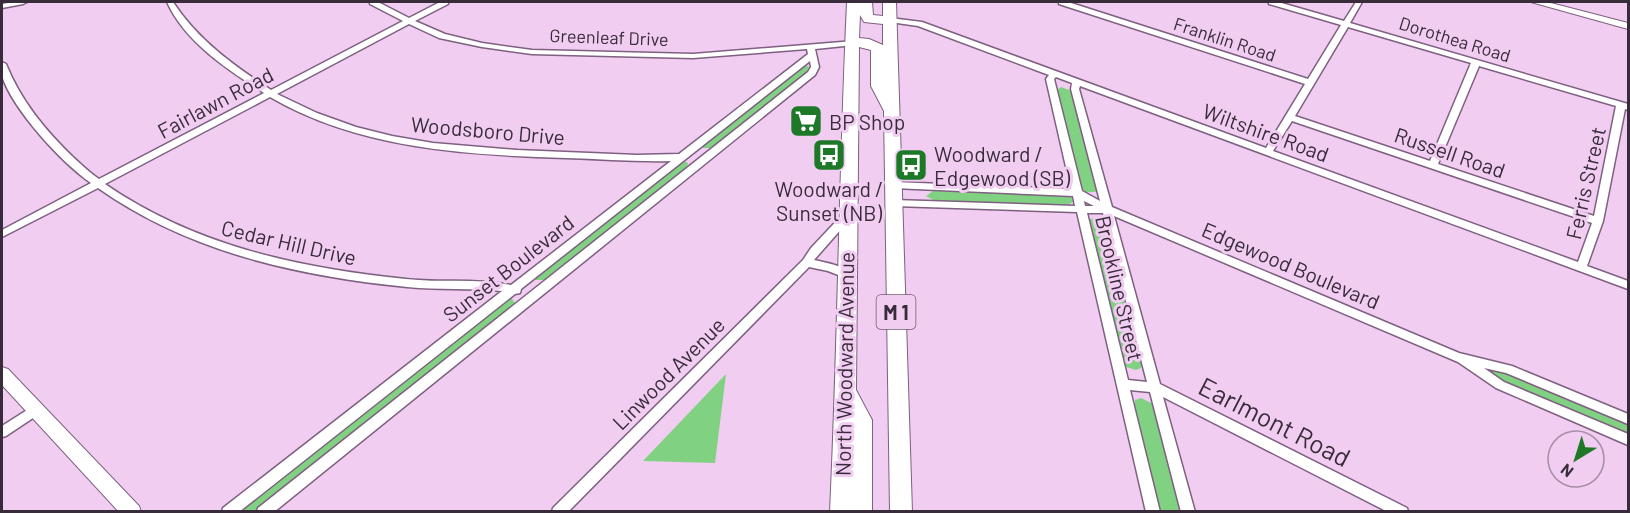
<svg xmlns="http://www.w3.org/2000/svg" width="1630" height="513" viewBox="0 0 1630 513" font-family="Barlow,sans-serif">
	<rect width="100%" height="100%" fill="#f0cdf1"/>
	<g fill="#80d181">
		<path d="M805,65l4,2 -5,9 -92,72h-9v-4z"/>
		<path d="M1061,87l11,4 26,99 -2,2h-11l-4,-5 -24,-97z"/>
		<path d="M684,161l4,2 -1,5 -141,112h-10l-1,-2z"/>
		<path d="M933,191l133,4 6,3 1,4 -7,4 -131,-5 -9,-5z"/>
		<path d="M1097,218l9,5 36,139 -1,6 -5,2 -10,-3 -3,-5 -34,-139 1,-4z"/>
		<path d="M506,299h6l3,4 -260,208 -21,1z"/>
		<path d="M1492,368l136,56v11l-128,-56 -8,-6z"/>
		<path d="M726,374l-11,89 -72,-2z"/>
		<path d="M1141,398l12,6 28,107h-21l-25,-104v-7z"/>
	</g>
	<g fill="none" stroke-linecap="round" stroke-linejoin="round">
		<defs>
			<g id="street">
				<path d="M14,2h13l-4,2 -21,4v-4z"/>
				<path d="M167,2h6c25,38 60,63 98,88l132,-69 -33,-17v-2h8l31,16 31,-16h8v2l-33,17 30,13 37,9 50,7 161,4 161,-13 4,2 -4,2 -39,4 4,18 -4,8 -541,437h-17l1,-4 550,-436 3,-5 -1,-6 -289,228 -1,4 -5,1 -276,218h-17l1,-4 279,-217c-32,-3 -64,-1 -95,-4 -110,-11 -218,-35 -309,-99l-96,49v-7l89,-47c-29,-20 -78,-73 -89,-107 -1,-5 0,-10 0,-14l4,2c15,37 39,66 68,94 8,7 16,15 25,21l165,-86c-36,-23 -79,-51 -97,-91zM409,24l30,14 43,9 50,7 161,4 114,-9 1,5 -129,100 -42,1 -120,-5 -84,-7 -41,-7 -36,-9 -39,-14 -40,-19zM270,97c89,52 196,58 296,61 35,1 70,4 105,3l-160,124c-35,-7 -70,-2 -105,-6 -107,-11 -211,-33 -301,-95z"/>
				<path d="M1059,2h9l240,77 33,-54 -72,-21v-2h9l66,19 12,-19h6l-12,21 278,81v6l-3,-1 -22,112 -16,45 41,15v8l-548,-203 -1,3 33,118 347,146 53,13 116,48v10l-122,-51 -22,-5 20,14 124,52v11l-132,-57 -38,-26 -344,-146 46,168 247,124 1,4h-20l-225,-115 32,115h-14l-31,-120 -20,-2 30,122h-14l-69,-300 -183,-6 -5,-3 5,-3 181,6 -2,-10 -180,-8 -5,-3 5,-3 178,7 -25,-110 3,-4 -131,-49 -28,-4 -4,-2 4,-2 32,4 344,126 39,-64 -246,-80zM1348,27l123,36 -41,98 -135,-45zM1479,66l137,40 -22,110 -156,-52zM1056,77l16,6 -1,6 29,112 -18,-10 -28,-112zM1292,121l300,102 -14,39 -305,-111zM1084,201l10,5h-9zM1087,213h16l44,169 -19,-2z"/>
				<path d="M847,213l5,3 -1,2 -37,42c13,3 28,5 37,14l-1,3 -4,1 -18,-7 -19,-4 -241,245h-16l1,-4 250,-248 8,-12 32,-34z"/>
				<path d="M35,405l4,1 2,4 -2,4 -33,22 -4,1v-11z"/>
			</g>
			<g id="secondary">
				<path d="M1531,2h16l81,21v6z"/>
				<path d="M2,367l6,2 131,137 2,6h-22l-117,-127z"/>
			</g>
			<path id="primary" d="M847,2h25l1,13 10,1v-14h13l16,510h-22l-6,-401 -13,-25v-36l-12,-3 -3,343 16,30v92h-42c8,-170 9,-340 17,-510zM860,15l4,7 19,2v21l-14,-6 -10,-1z"/>
		</defs>
		<use href="#street" stroke="#7e6080" stroke-width="3"/>
		<use href="#secondary" stroke="#7e6080" stroke-width="2"/>
		<use href="#primary" stroke="#7e6080" stroke-width="2"/>
		<use href="#street" fill="#fff" fill-rule="evenodd"/>
		<use href="#secondary" fill="#fff" fill-rule="evenodd"/>
		<use href="#primary" fill="#fff" fill-rule="evenodd"/>
	</g>
	<defs>
		<symbol id="supermarket-square" viewBox="-11 -11 22 22"><rect x="-9" y="-9" width="18" height="18" rx="4" fill="#1d7827" stroke="#f0cdf1"/><path d="M-6-5.5h2.5l.6 2H6L4.5 2H-2.5L-4.4-4H-6ZM-1.5 3.2a1.3 1.3 0 1 0 .1 0ZM3 3.2a1.3 1.3 0 1 0 .1 0Z" fill="#fff"/></symbol>
		<symbol id="bus-square" viewBox="-11 -11 22 22"><rect x="-9" y="-9" width="18" height="18" rx="4" fill="#1d7827" stroke="#f0cdf1"/><path d="M-5-6H5V4H4V6H2V4H-2V6H-4V4H-5ZM-3.5-4V0h7V-4ZM-3.5 1.2v1.5H-2V1.2ZM2 1.2v1.5H3.5V1.2Z" fill="#fff"/></symbol>
	</defs>
	<g fill-rule="evenodd">
		<use href="#supermarket-square" x="787" y="102" width="38" height="38"/>
		<use href="#bus-square" x="810" y="136" width="38" height="38"/>
		<use href="#bus-square" x="892" y="146" width="38" height="38"/>
	</g>
	<g text-anchor="middle" dominant-baseline="central" stroke-width="6" stroke-linejoin="round" paint-order="stroke">
		<g font-size="18" fill="#392c3a" stroke="#f0cdf1">
			<text transform="translate(609 37) rotate(2)">Greenleaf Drive</text>
			<text transform="translate(1225 39) rotate(18)">Franklin Road</text>
			<text transform="translate(1455 39) rotate(17)">Dorothea Road</text>
		</g>
		<rect fill="#f0cdf1" stroke="#705c71" stroke-width="1.5" x="876.5" y="295" width="39" height="34" rx="4.5"/>
		<g font-size="20" font-weight="bold" fill="#392c3a">
			<text x="896" y="312">M 1</text>
		</g>
		<g font-size="21" fill="#392c3a" stroke="#f0cdf1">
			<text transform="translate(215 102) rotate(-28)">Fairlawn Road</text>
			<text transform="translate(488 130) rotate(5)">Woodsboro Drive</text>
			<text transform="translate(1266 132) rotate(20)">Wiltshire Road</text>
			<text transform="translate(1450 152) rotate(19)">Russell Road</text>
			<text transform="translate(1585 183) rotate(-77)">Ferris Street</text>
			<text transform="translate(289 242) rotate(13)">Cedar Hill Drive</text>
			<text transform="translate(1291 265) rotate(23)">Edgewood Boulevard</text>
			<text transform="translate(508 268) rotate(-38)">Sunset Boulevard</text>
			<text transform="translate(1120 288) rotate(77)">Brookline Street</text>
			<text transform="translate(844 364) rotate(-89)">North Woodward Avenue</text>
			<text transform="translate(668 373) rotate(-45)">Linwood Avenue</text>
		</g>
		<g font-size="21" fill="#392c3a" stroke="#f0cdf1" text-anchor="start">
			<text x="829" y="121">BP Shop</text>
			<text x="934" y="153">Woodward /<tspan x="934" dy="24">Edgewood (SB)</tspan></text>
			<text x="829" y="188" text-anchor="middle">Woodward /<tspan x="829" dy="24">Sunset (NB)</tspan></text>
		</g>
		<g font-size="26" fill="#392c3a" stroke="#f0cdf1">
			<text transform="translate(1275 421) rotate(27)">Earlmont Road</text>
		</g>
	</g>
	<rect width="1630" height="513" fill="none" stroke="#392c3a" stroke-width="6"/>
	<g transform="translate(1576 459) rotate(218)"><circle r="28" fill="#f0cdf1" stroke="#a78da8" stroke-width="1.5"/>
	<path d="M0-4.5L10 22L0 15L-10 22Z" fill="#1d7827"/>
	<text y="-9" font-size="16" font-weight="bold" text-anchor="middle" fill="#392c3a">N</text>
	</g>
</svg>
